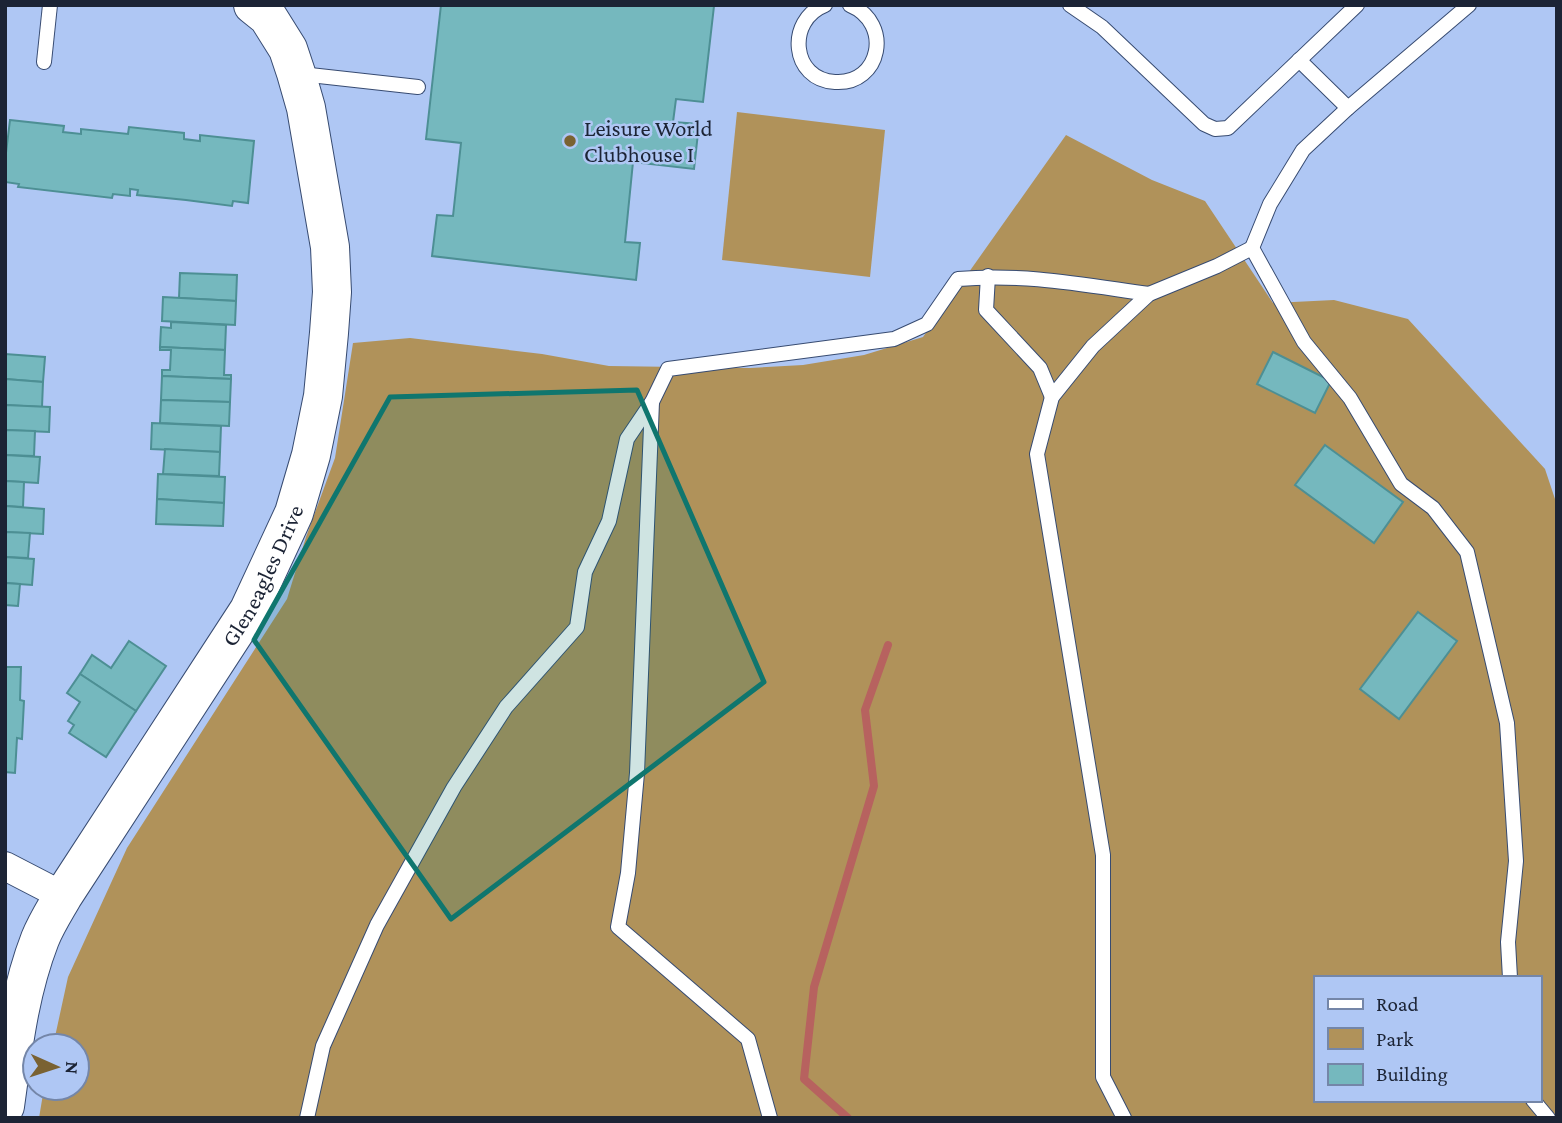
<svg xmlns="http://www.w3.org/2000/svg" width="1562" height="1123" viewBox="0 0 1562 1123" font-family="'Crimson Pro',serif">
	<rect width="100%" height="100%" fill="#afc7f4"/>
	<g fill="#b0925a" fill-rule="evenodd">
		<path d="M737,112l148,18 -15,147 -148,-17z"/>
		<path d="M1066,135l86,45 53,21 68,102 61,-3 74,19 137,150 12,36v613h-1518l5,-30h33v-42h-24l15,-69 59,-129 160,-249 19,-62 29,-79 18,-115 57,-5 132,16 67,12 141,2 53,-3 61,-10 59,-18zM1315,978h224v122h-224z"/>
	</g>
	<g fill="none" stroke-linecap="round" stroke-linejoin="round">
		<path stroke="#b7625f" stroke-width="8" d="M848,1118l-44,-39 10,-92 60,-201 -9,-76 23,-65"/>
	</g>
	<g fill="#75b8be" stroke="#4d8f94" stroke-width="2">
		<path d="M441,5l273,1 -11,96 -27,-3 -3,23 26,2 -5,45 -61,-7 -8,80 15,1 -4,37 -204,-24 5,-41 16,1 8,-73 -35,-4z"/>
		<path d="M10,120l54,6 -1,6 18,2v-5l47,5 1,-7 55,6v6l16,2v-6l54,6 -6,62 -15,-2 -1,5 -46,-6 -49,-5 1,-5 -8,-1v7l-17,-2 -1,4 -94,-11 1,-3 -14,-2v-21z"/>
		<path d="M180,273l57,2 -1,26 -57,-3z"/>
		<path d="M163,297l73,4 -1,24 -73,-4z"/>
		<path d="M171,322l55,3 -1,25 -65,-3 1,-20 10,1z"/>
		<path d="M160,347l65,3 -1,25h7v4l-69,-3v-6h8l1,-20h-11z"/>
		<path d="M1273,352l58,29 -16,32 -58,-29z"/>
		<path d="M5,354l40,3 -2,25 -38,-3z"/>
		<path d="M162,376l69,3 -1,23 -69,-2z"/>
		<path d="M5,379l38,3 -1,25 -37,-2z"/>
		<path d="M161,400l69,2 -1,24 -69,-3z"/>
		<path d="M5,405l45,2 -1,25 -44,-2z"/>
		<path d="M152,423l69,3 -1,26 -69,-3z"/>
		<path d="M5,430l30,1 -1,25 -29,-1z"/>
		<path d="M1325,445l78,57 -29,41 -79,-58z"/>
		<path d="M165,449l55,3 -1,24 -56,-2z"/>
		<path d="M5,455l35,2 -2,26 -33,-2z"/>
		<path d="M158,474l67,3 -1,26 -67,-4z"/>
		<path d="M5,481l19,1 -1,25 -18,-1z"/>
		<path d="M157,499l67,4 -1,23 -67,-2z"/>
		<path d="M5,506l39,3 -1,25 -38,-2z"/>
		<path d="M5,532l25,1 -2,25 -23,-1z"/>
		<path d="M5,557l29,2 -2,26 -27,-2z"/>
		<path d="M5,583l15,1 -2,22 -13,-1z"/>
		<path d="M1418,612l39,29 -58,78 -39,-30z"/>
		<path d="M129,641l37,25 -30,45 -56,-37 12,-19 19,13z"/>
		<path d="M5,667h16l-1,33 4,1 -2,38 -5,-1 -2,35 -10,-1z"/>
		<path d="M80,674l56,37 -30,46 -37,-24 5,-8 -6,-4 12,-19 -13,-9z"/>
	</g>
	<g fill="none" stroke-linecap="round" stroke-linejoin="round">
		<defs>
			<g id="lane">
				<path d="M825,5c-39,15 -34,75 10,77 46,3 58,-59 15,-77"/>
				<path d="M1070,5l32,22 102,97 11,5 13,-1 129,-123"/>
				<path d="M1299,60l49,48 121,-103"/>
				<path d="M44,62l6,-57"/>
				<path d="M301,74l117,13"/>
				<path d="M1252,248l18,-44 33,-54 45,-42"/>
				<path d="M988,276l-2,34 54,58 12,29"/>
				<path d="M1533,1100l15,18"/>
				<path d="M307,1118l16,-72 54,-121 77,-138 52,-80 71,-80 8,-55 24,-51 18,-82 25,-37"/>
				<path d="M770,1118l-22,-79 -130,-112 10,-54 9,-100 15,-371 16,-33 226,-30 33,-15 31,-45c66,-6 126,6 191,15"/>
				<path d="M1124,1118l-21,-41v-222l-66,-401 15,-57 41,-51 56,-52 68,-28 35,-18 52,94 46,56 51,86 32,24 34,44 40,171 9,138 -8,81 2,36"/>
			</g>
			<path id="street" d="M5,866l58,30"/>
			<g id="secondary">
				<path id="s1" d="M5,1106c8,-57 14,-113 35,-167 6,-15 15,-29 23,-43l186,-286 45,-97 17,-58 12,-59 6,-63 3,-41 -2,-45 -24,-139 -10,-35 -8,-24 -20,-32 -15,-12"/>
			</g>
		</defs>
		<use href="#lane" stroke="#374b71" stroke-width="16"/>
		<use href="#street" stroke="#374b71" stroke-width="30"/>
		<use href="#secondary" stroke="#374b71" stroke-width="40"/>
		<use href="#lane" stroke="#fff" stroke-width="14"/>
		<use href="#street" stroke="#fff" stroke-width="28"/>
		<use href="#secondary" stroke="#fff" stroke-width="38"/>
	</g>
	<path fill="#0f766e" fill-opacity="0.2" stroke="#0f766e" stroke-width="5" stroke-linejoin="round" d="M637,390l127,292 -313,237 -197,-279 136,-243z"/>
	<circle fill="#7a6232" stroke="#afc7f4" stroke-width="2.5" cx="570" cy="141" r="7"/>
	<g text-anchor="middle" dominant-baseline="central" stroke-width="5" stroke-linejoin="round" paint-order="stroke">
		<g font-size="23" fill="#1c2435" stroke="#afc7f4" text-anchor="start">
			<text x="584" y="128">Leisure World<tspan x="584" dy="26">Clubhouse I</tspan></text>
		</g>
		<g font-size="23" fill="#1c2435" stroke="#afc7f4">
			<text stroke="none"><textPath href="#s1" startOffset="598">Gleneagles Drive</textPath></text>
		</g>
	</g>
	<rect width="1562" height="1123" fill="none" stroke="#1c2435" stroke-width="14"/>
	<rect x="1314" y="976" width="228" height="126" fill="#afc7f4" stroke="#7486a8" stroke-width="2"/>
	<rect x="1328" y="999" width="35" height="10" fill="#ffffff" stroke="#7486a8" stroke-width="2"/>
	<text x="1376" y="1011" font-size="21" fill="#1c2435">Road</text>
	<rect x="1328" y="1028" width="35" height="21" fill="#b0925a" stroke="#7486a8" stroke-width="2"/>
	<text x="1376" y="1046" font-size="21" fill="#1c2435">Park</text>
	<rect x="1328" y="1064" width="35" height="21" fill="#75b8be" stroke="#7486a8" stroke-width="2"/>
	<text x="1376" y="1081" font-size="21" fill="#1c2435">Building</text>
	<g transform="translate(56 1067) rotate(93)"><circle r="33" fill="#afc7f4" stroke="#7486a8" stroke-width="2"/>
	<path d="M0-5L12 26L0 18L-12 26Z" fill="#7a6232"/>
	<text y="-10" font-size="19" font-weight="bold" text-anchor="middle" fill="#1c2435">N</text>
	</g>
</svg>
